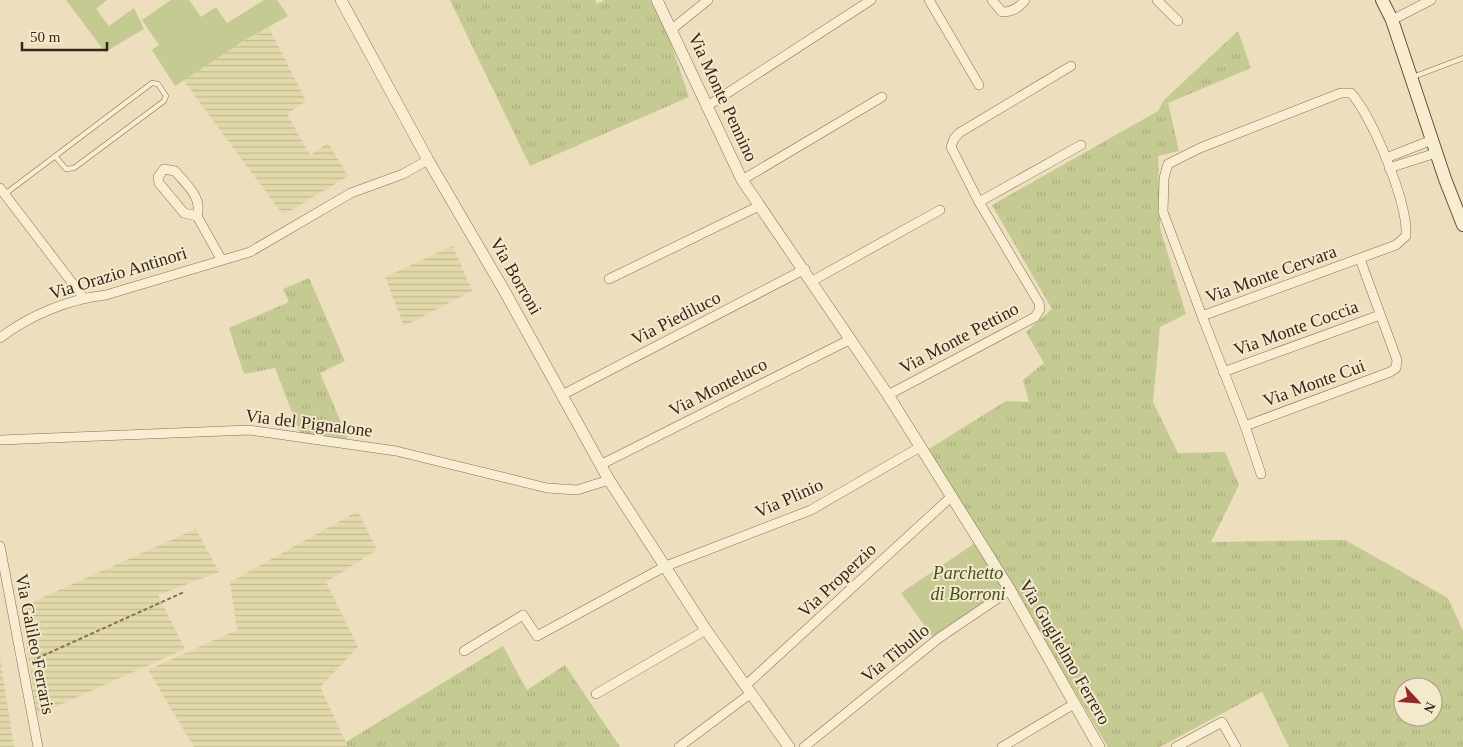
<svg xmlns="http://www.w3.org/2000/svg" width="1463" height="747" viewBox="0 0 1463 747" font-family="'Times New Roman',serif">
	<defs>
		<pattern id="farmland-rules" width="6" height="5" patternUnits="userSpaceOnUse" patternTransform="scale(1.25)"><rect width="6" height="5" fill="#e2d9ab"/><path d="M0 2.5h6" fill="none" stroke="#c2ba93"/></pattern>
		<pattern id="grass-tufts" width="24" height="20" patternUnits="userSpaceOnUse" patternTransform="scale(1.25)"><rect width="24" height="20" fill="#c5ca92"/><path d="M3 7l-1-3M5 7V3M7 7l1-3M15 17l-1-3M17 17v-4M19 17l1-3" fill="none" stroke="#aaae7d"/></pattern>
	</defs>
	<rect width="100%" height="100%" fill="#eddebe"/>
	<g fill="url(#farmland-rules)">
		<path d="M269,28l37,73 -19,13 23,41 18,-12 20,33 -65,39 -100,-135 57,-37z"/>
		<path d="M453,246l19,45 -68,35 -19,-49z"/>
		<path d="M358,511l19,39 -51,32 32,65 -38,40 28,60h-154l-46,-77 89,-40 -7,-48z"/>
		<path d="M196,529l23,43 -61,23 27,54 -148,66 -16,-108z"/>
		<path d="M0,657l14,90h-14z"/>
	</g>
	<g fill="url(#grass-tufts)" fill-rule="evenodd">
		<path d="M450,0h145l2,4 8,-4h45l18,35 21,62 -159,69z"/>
		<path d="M1238,31l13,37 -83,35 11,48 -21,5 2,72 26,86 -26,13 -7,75 25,51 47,-1 14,33 -28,57 134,-2 103,58 15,33v116h-174l-27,-55 -102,55h-52l-179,-298 77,-48 23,1 -6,-22 21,-17 -18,-31 26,-23 -60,-104 166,-94 6,-11zM1403,687h30v30h-30z"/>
		<path d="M309,278l36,83 -25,12 28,66 -48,-6 -25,-65 -31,6 -15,-46 60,-26 -6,-13z"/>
		<path d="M503,646l24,44 38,-25 55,82h-272l-2,-5z"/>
	</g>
	<g fill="#c5ca92">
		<path d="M66,0h41l-11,9 13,17 25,-18 10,21 -39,23z"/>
		<path d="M171,0h18l12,17 15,-10 11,16 37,-23h13l11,16 -48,27 -65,43 -23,-36 7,-5 -17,-25z"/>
		<path d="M978,541l32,49 -75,50 -34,-47z"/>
	</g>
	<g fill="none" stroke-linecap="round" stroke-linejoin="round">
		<defs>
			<g id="service">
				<path d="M1413,77l50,-19"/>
				<path d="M5,194l147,-111 6,1 8,12 -2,5 -90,67 -8,1 -11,-13"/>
			</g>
			<g id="minor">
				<path d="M929,0l50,85"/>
				<path d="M992,0l10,12c10,0 17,-4 23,-12"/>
				<path d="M1157,0l21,21"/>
				<path d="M1392,20l39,-20"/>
				<path d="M672,29l36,-29"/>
				<path d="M1341,93h10c22,25 57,110 55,143l-10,9 -194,71 -39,-104 1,-34 4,-14 32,-16z"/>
				<path d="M706,107l165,-107"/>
				<path d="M1386,158l46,-18"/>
				<path d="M1389,168l47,-15"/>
				<path d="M742,180l140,-83"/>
				<path d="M0,188l83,109"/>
				<path d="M979,202l102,-57"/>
				<path d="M197,216l-13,-3 -25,-30 -1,-6 6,-8 11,2c11,13 28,27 22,45l24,43"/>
				<path d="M609,279l150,-73"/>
				<path d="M812,281l128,-71"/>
				<path d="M1202,316l43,110 145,-54 6,-4 1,-8 -37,-101"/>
				<path d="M0,338c30,-23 69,-39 106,-43l144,-43 101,-59 52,-19 25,-14"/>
				<path d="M1223,372l157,-57"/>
				<path d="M562,395l243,-126"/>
				<path d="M888,395l147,-78 5,-8 -1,-6 -60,-101 -28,-55 3,-8 5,-6 112,-67"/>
				<path d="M1245,426l16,48"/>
				<path d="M0,440l249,-10 147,21 151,37 30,2 32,-10"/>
				<path d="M600,465l251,-126"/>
				<path d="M0,546l38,201"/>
				<path d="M464,651l59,-36 14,21 129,-70 145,-56 109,-63"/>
				<path d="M745,686l206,-189"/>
				<path d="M596,694l110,-64"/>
				<path d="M679,747l71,-53"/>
				<path d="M804,747l135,-109 71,-48"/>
				<path d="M1002,747l72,-43"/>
				<path d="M1176,747l46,-25 14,25"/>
			</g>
			<g id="tertiary">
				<path d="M341,0l87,160 77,132 104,188 97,150 83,117"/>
				<path d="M657,0l85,180 146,215 122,195 89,157"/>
			</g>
			<path id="secondary" d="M1382,0l10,20 53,159 18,46"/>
		</defs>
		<use href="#service" stroke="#856f57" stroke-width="5.5"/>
		<use href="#minor" stroke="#856f57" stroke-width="10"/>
		<use href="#tertiary" stroke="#856f57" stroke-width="12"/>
		<use href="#secondary" stroke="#66503a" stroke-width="14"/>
		<path stroke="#856f57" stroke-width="2" stroke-dasharray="4 2.5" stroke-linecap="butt" d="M31,661l153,-69"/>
		<use href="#service" stroke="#f8ecd1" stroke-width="4.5"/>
		<use href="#minor" stroke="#f8ecd1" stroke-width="9"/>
		<use href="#tertiary" stroke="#f8ecd1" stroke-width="11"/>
		<use href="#secondary" stroke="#f8ecd1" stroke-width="12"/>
	</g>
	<g text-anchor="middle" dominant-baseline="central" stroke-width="4" stroke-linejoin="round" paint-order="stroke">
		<g font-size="18" fill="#34271c" stroke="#f5e9cd">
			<text transform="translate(723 97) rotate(65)">Via Monte Pennino</text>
			<text transform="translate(118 273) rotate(-17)">Via Orazio Antinori</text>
			<text transform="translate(1271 274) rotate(-20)">Via Monte Cervara</text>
			<text transform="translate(516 276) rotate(60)">Via Borroni</text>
			<text transform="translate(676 318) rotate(-27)">Via Piediluco</text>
			<text transform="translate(1296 328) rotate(-20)">Via Monte Coccia</text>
			<text transform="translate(959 338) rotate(-28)">Via Monte Pettino</text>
			<text transform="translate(1314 383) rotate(-20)">Via Monte Cui</text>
			<text transform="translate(718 387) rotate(-27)">Via Monteluco</text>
			<text transform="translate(309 423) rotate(7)">Via del Pignalone</text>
			<text transform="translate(789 498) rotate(-24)">Via Plinio</text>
			<text transform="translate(837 580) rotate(-43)">Via Properzio</text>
			<text transform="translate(35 644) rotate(79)">Via Galileo Ferraris</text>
			<text transform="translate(1065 652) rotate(60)">Via Guglielmo Ferrero</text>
			<text transform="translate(895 653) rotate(-39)">Via Tibullo</text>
		</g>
		<g font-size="18" font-style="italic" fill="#465122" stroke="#f5e9cd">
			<text x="968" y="573">Parchetto<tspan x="968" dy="21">di Borroni</tspan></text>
		</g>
	</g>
	<g transform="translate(1418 702) rotate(116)"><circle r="24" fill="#f5e9cd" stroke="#a89b86"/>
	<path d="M0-4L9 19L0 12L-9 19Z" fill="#93282a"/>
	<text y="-8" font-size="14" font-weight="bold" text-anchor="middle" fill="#34271c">N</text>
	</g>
	<path d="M22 42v8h85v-8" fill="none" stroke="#34271c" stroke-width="2.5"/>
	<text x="30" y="42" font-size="15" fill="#34271c" stroke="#f5e9cd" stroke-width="4" paint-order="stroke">50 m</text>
</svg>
